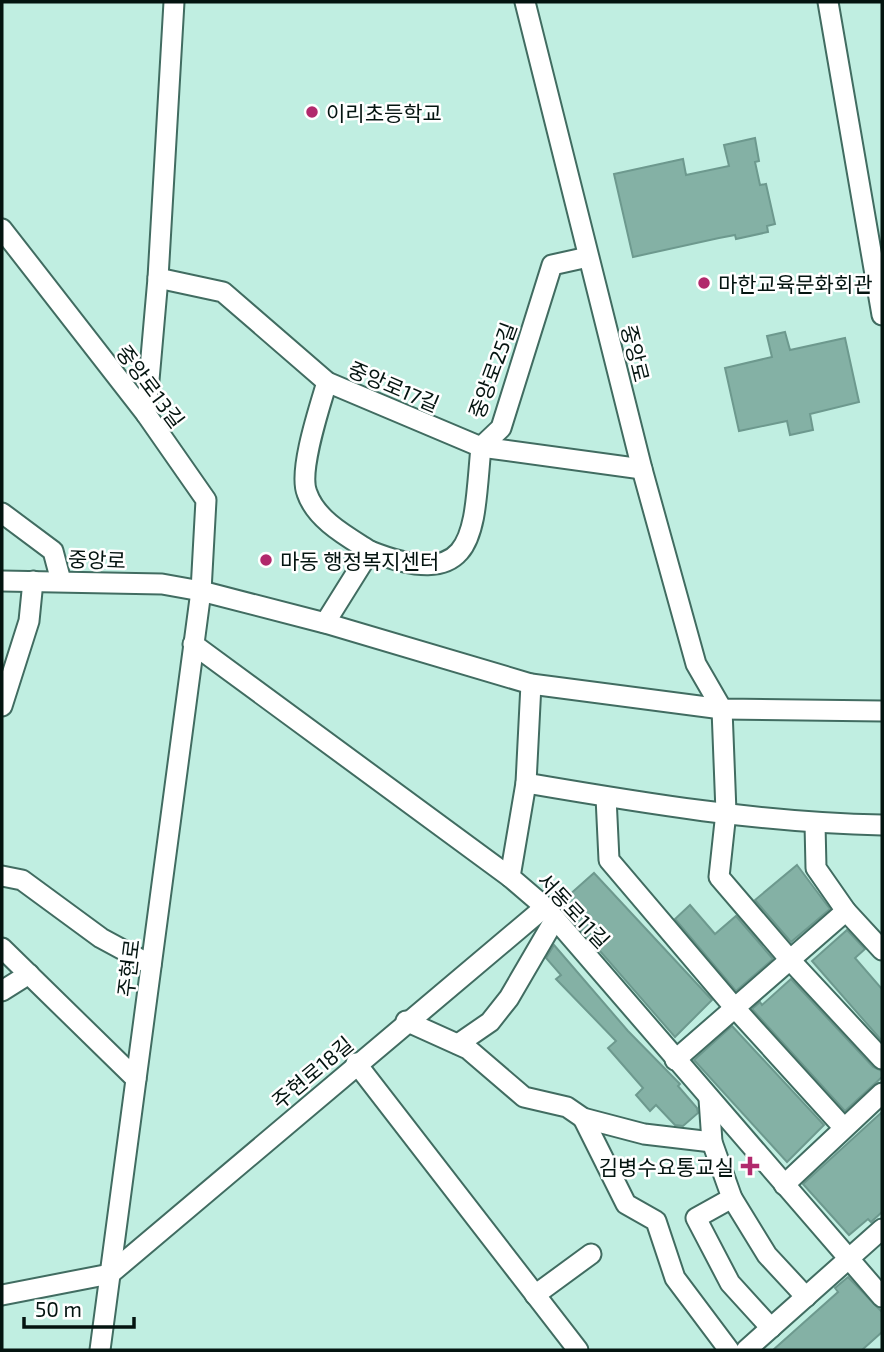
<svg xmlns="http://www.w3.org/2000/svg" width="884" height="1352" viewBox="0 0 884 1352" font-family="'Exo 2','Noto Sans KR',sans-serif">
	<rect width="100%" height="100%" fill="#c0eee1"/>
	<g fill="#84b1a5" stroke="#6d998e" stroke-width="2">
		<path d="M755,138l4,23 -4,1 5,23 6,-1 9,40 -8,2 1,6 -32,7 -1,-4 -16,3 -86,19 -19,-83 69,-15 3,16 43,-9 -5,-21z"/>
		<path d="M785,332l5,18 55,-12 14,64 -49,12 3,16 -23,5 -3,-14 -48,10 -14,-63 47,-11 -5,-21z"/>
		<path d="M797,865l33,44 -39,33 -36,-42z"/>
		<path d="M594,873l118,127 -37,37 -116,-133z"/>
		<path d="M690,905l25,29 21,-18 37,43 -37,32 -61,-72z"/>
		<path d="M847,930l18,19 -10,9 27,31v52l-70,-80z"/>
		<path d="M554,945l74,86 52,53 -2,2 19,22 1,5 -15,13 -8,-1 -19,-20 -6,6 -14,-16 7,-7 -35,-40 8,-7 -60,-62 5,-4 -15,-17z"/>
		<path d="M791,979l82,88 9,4v6l-37,34 -93,-102 8,-7 2,3z"/>
		<path d="M732,1026l92,99 -37,37 -93,-102z"/>
		<path d="M882,1112v100l-11,10 -3,-3 -19,16 -46,-51z"/>
		<path d="M848,1277l34,35v20l-20,18h-89l65,-58 -3,-4z"/>
	</g>
	<g fill="none" stroke-linecap="round" stroke-linejoin="round">
		<defs>
			<g id="minor">
				<path d="M525,2l117,467 54,195 26,45 4,103 -7,65 72,84 91,98"/>
				<path d="M828,2l54,313"/>
				<path d="M2,229l144,185 60,86 -5,91 -101,759"/>
				<path d="M158,278l65,14 104,90 154,65 161,22"/>
				<path d="M327,382c-7,24 -29,89 -20,111 9,27 41,44 63,58"/>
				<path d="M146,414l12,-136 16,-276"/>
				<path d="M2,513l51,38 8,30"/>
				<path d="M2,581l160,3 39,7 124,32 206,61 191,25 160,2"/>
				<path d="M325,623l45,-72c109,43 103,-21 111,-104l20,-19 51,-163 36,-8"/>
				<path d="M193,644l317,233"/>
				<path d="M531,684l-5,99 -16,94 35,30 337,390"/>
				<path d="M2,706l27,-85 4,-40"/>
				<path d="M526,783c117,20 237,40 356,42"/>
				<path d="M606,797l3,63 125,147 110,121"/>
				<path d="M815,824l1,44 30,43 36,39"/>
				<path d="M2,876l20,4 79,58 50,27"/>
				<path d="M2,948l134,131"/>
				<path d="M2,991l27,-17"/>
				<path d="M406,1021l62,28 56,48 43,10 16,11 61,16 68,8"/>
				<path d="M458,1044l32,-22 19,-24 46,-79"/>
				<path d="M675,1060l171,-149"/>
				<path d="M356,1063l222,287"/>
				<path d="M709,1099l3,43 20,56 35,57 39,42"/>
				<path d="M583,1118l43,86 30,17 19,57 54,72"/>
				<path d="M784,1185l98,-92"/>
				<path d="M732,1198l-36,20 34,65 41,45"/>
				<path d="M2,1295l108,-21 435,-367"/>
				<path d="M535,1295l56,-41"/>
				<path d="M746,1350l136,-121"/>
			</g>
		</defs>
		<use href="#minor" stroke="#416c61" stroke-width="23"/>
		<use href="#minor" stroke="#fff" stroke-width="19"/>
	</g>
	<g fill="#b1296c" stroke="#fff" stroke-width="2.5">
		<circle cx="312" cy="112" r="7"/>
		<circle cx="704" cy="283" r="7"/>
		<circle cx="266" cy="560" r="7"/>
		<path d="M746.5 1155.5h7v7h7v7h-7v7h-7v-7h-7v-7h7z"/>
	</g>
	<g text-anchor="middle" dominant-baseline="central" stroke-width="5" stroke-linejoin="round" paint-order="stroke">
		<g font-size="21" fill="#041410" stroke="#fff" text-anchor="start">
			<text x="326" y="112">이리초등학교</text>
			<text x="718" y="283">마한교육문화회관</text>
			<text x="280" y="560">마동 행정복지센터</text>
			<text x="734" y="1166" text-anchor="end">김병수요통교실</text>
		</g>
		<g font-size="21" fill="#041410" stroke="#fff">
			<text transform="translate(636 353) rotate(76)">중앙로</text>
			<text transform="translate(492 370) rotate(-70)">중앙로25길</text>
			<text transform="translate(151 386) rotate(53)">중앙로13길</text>
			<text transform="translate(394 386) rotate(23)">중앙로17길</text>
			<text transform="translate(97 559) rotate(2)">중앙로</text>
			<text transform="translate(574 910) rotate(47)">서동로11길</text>
			<text transform="translate(128 968) rotate(-83)">주현로</text>
			<text transform="translate(312 1072) rotate(-40)">주현로18길</text>
		</g>
	</g>
	<rect width="884" height="1352" fill="none" stroke="#041410" stroke-width="7"/>
	<path d="M24 1317v10h110v-10" fill="none" stroke="#041410" stroke-width="3.5"/>
	<text x="35" y="1317" font-size="21" fill="#041410" stroke="#ffffff" stroke-width="5" paint-order="stroke">50 m</text>
</svg>
